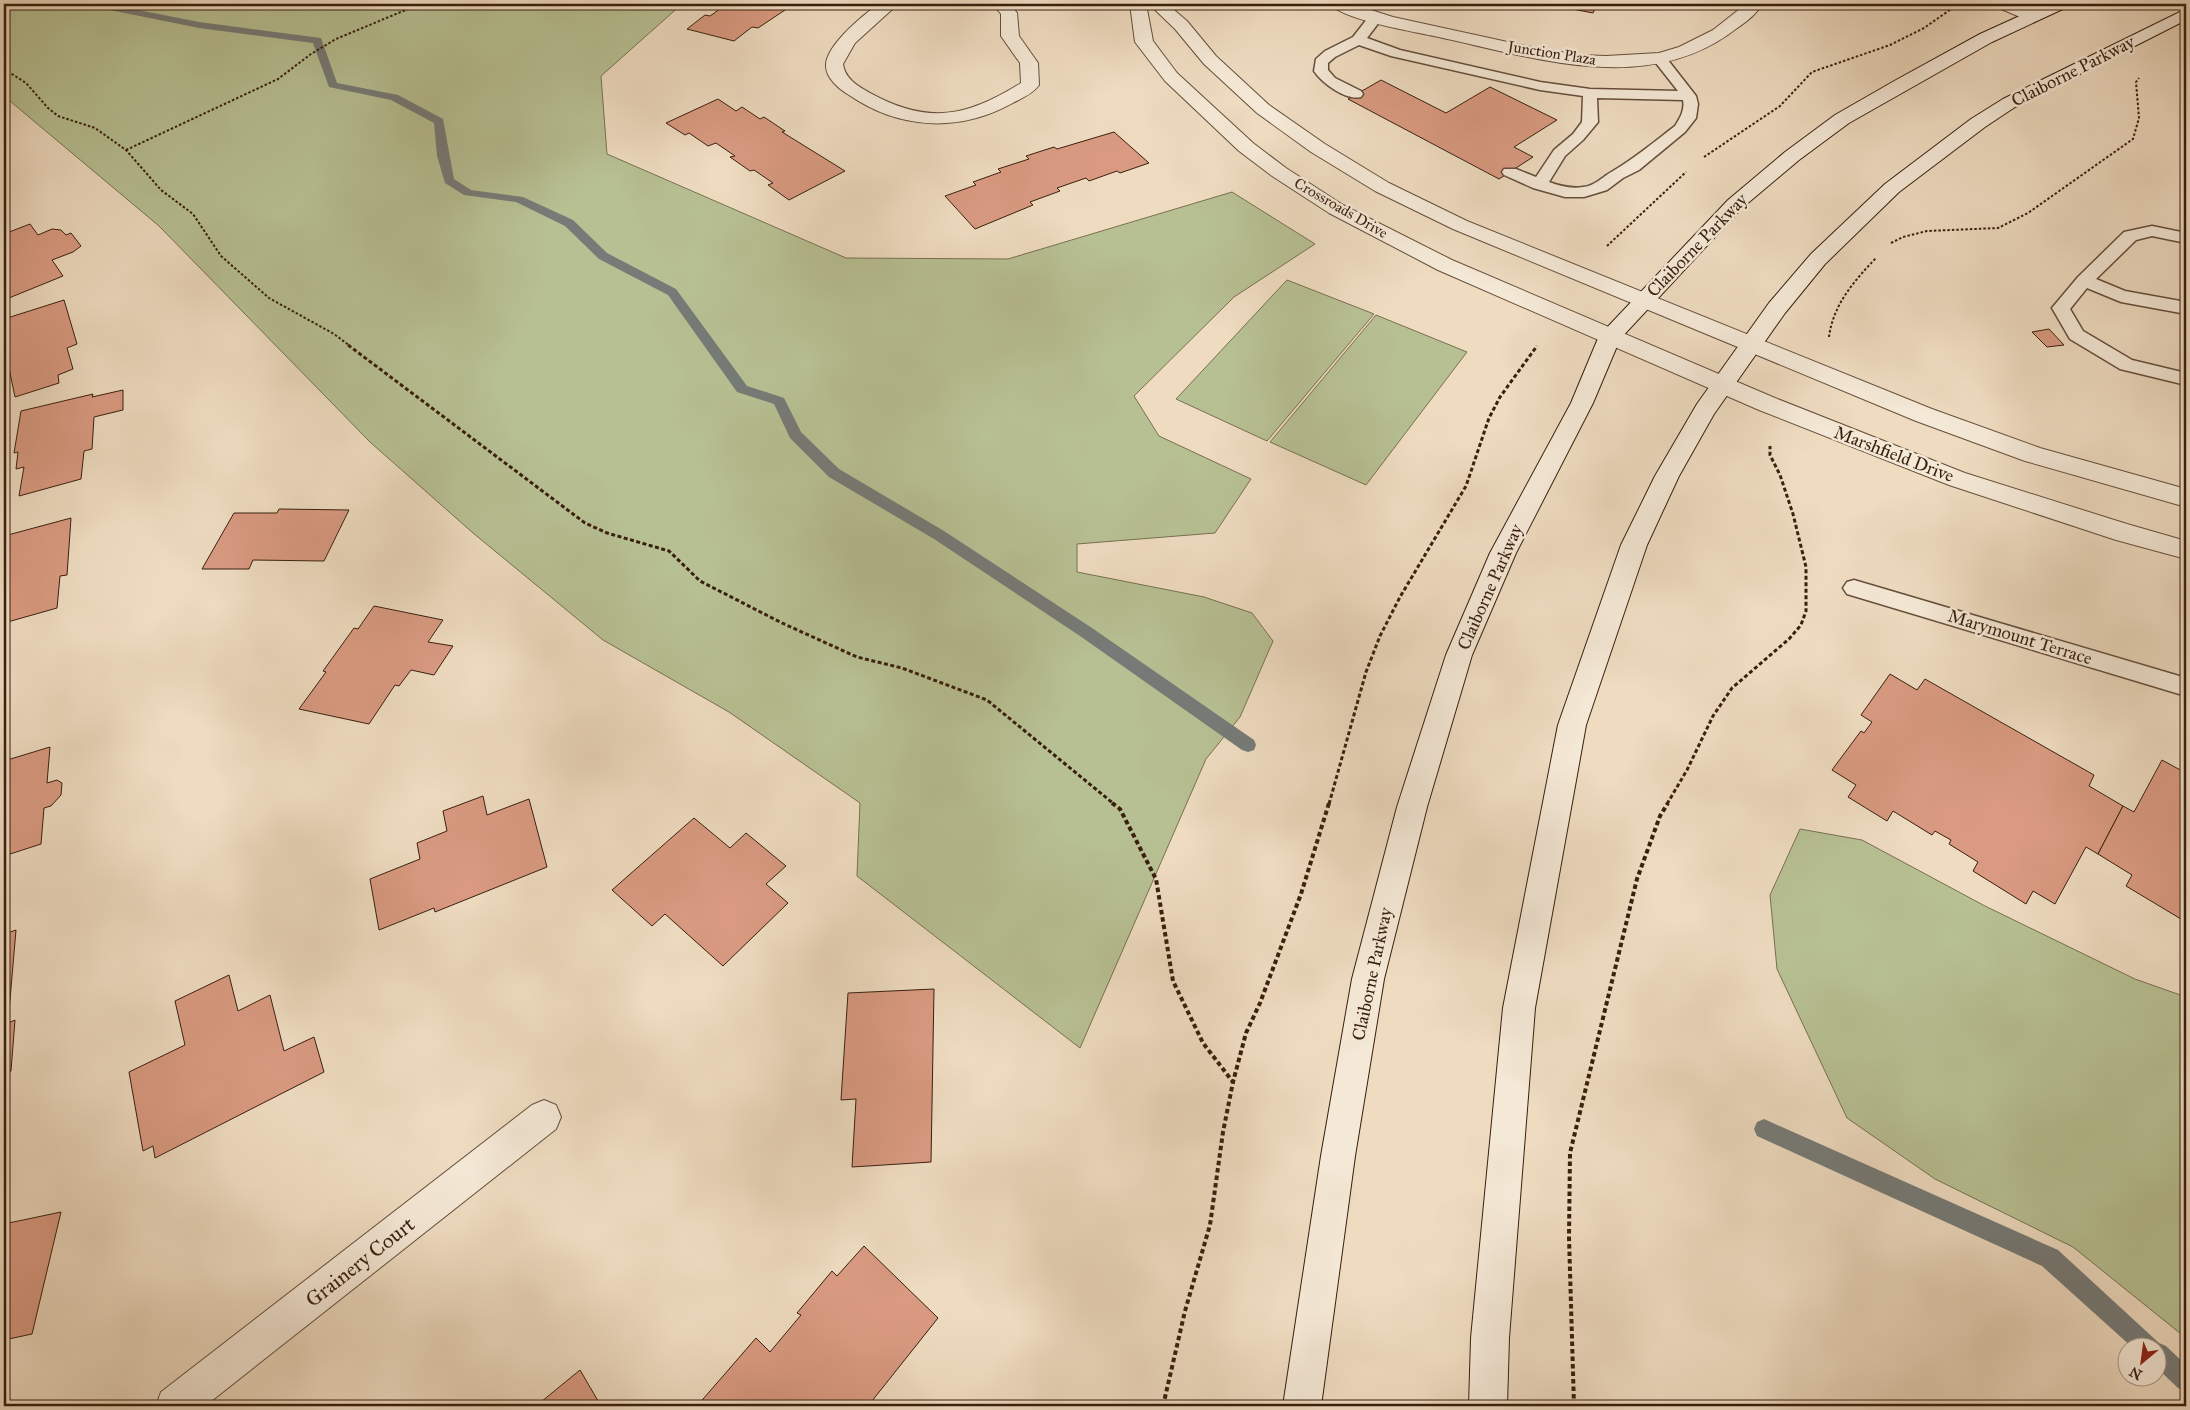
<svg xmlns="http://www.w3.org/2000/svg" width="2190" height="1410" viewBox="0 0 2190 1410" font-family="'IM FELL Great Primer',serif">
	<rect width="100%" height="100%" fill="#eedbc0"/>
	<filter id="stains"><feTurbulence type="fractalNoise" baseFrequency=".004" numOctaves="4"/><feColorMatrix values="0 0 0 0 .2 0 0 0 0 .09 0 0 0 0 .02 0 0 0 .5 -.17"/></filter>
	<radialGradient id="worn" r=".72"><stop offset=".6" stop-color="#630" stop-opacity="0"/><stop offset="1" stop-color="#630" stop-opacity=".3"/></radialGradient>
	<g fill="#b7c093" stroke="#787050">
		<path d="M4,4h678l-81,72 6,78 239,104 162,1 224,-67 83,52 -81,53 -100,99 25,40 92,43 -36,54 -138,11v28l127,25 48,16 21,28 -33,76 -34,42 -126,289 -223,-172 3,-73 -131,-91 -126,-72 -130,-107 -103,-91 -211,-216 -155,-130z"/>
		<path d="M1287,280l87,34 -107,127 -91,-42z"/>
		<path d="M1376,315l91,37 -101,133 -96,-43z"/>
		<path d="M1800,829l62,11 123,66 150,73 51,18v341l-113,-91 -138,-68 -88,-61 -70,-149 -7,-74z"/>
	</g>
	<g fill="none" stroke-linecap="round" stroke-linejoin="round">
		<g fill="#767b78" fill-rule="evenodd">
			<path d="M90,4h18l91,18 122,16 16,45 61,12 45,24 11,60 17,11 52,7 50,23 34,33 69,36 71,97 37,12 17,34 38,37 105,62 148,97 162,112 2,5 -2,5 -6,2 -6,-2 -162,-114 -146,-97 -105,-62 -39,-39 -16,-34 -37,-12 -69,-97 -69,-36 -34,-33 -49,-24 -52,-7 -19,-12 -8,-27 -3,-33 -43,-23 -62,-13 -16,-44 -114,-15 -104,-21z"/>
			<path d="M1764,1119l294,131 101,93 7,3 20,19v26l-8,-3 -20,-19v-21h-25l-91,-82 -285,-130 -3,-7 3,-7z"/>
		</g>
	</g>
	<g fill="#d99a81" stroke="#381f0e">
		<path d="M727,4h67l-36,24 -6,-1 -18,14 -47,-12 18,-14 5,1z"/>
		<path d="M1547,4h50l-4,9z"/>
		<path d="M1381,80l65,33 44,-26 67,33 -43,27 19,10 -34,22 -151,-80z"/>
		<path d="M718,99l18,12 6,-4 18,12 4,-2 21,14 -3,1 63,39 -56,29 -21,-15 5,-2 -19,-13 -4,1 -20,-14 5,-1 -19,-13 -8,3 -19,-13 -4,2 -19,-12z"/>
		<path d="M1114,132l35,31 -29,10 -3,-2 -28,10 -3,-3 -29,10 3,3 -30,11 3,3 -58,24 -30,-33 31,-11 -3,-3 28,-10 -3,-3 31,-10 -3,-3 28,-9 3,2z"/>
		<path d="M30,224l8,11 14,-6 9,1 5,5 5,-2 10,13 -8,6 -21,8 11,16 -59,24v-66z"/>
		<path d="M64,300l13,44 -10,4 6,21 -15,6 1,8 -44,14 -6,-29 -5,2v-51z"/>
		<path d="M2049,329l15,16 -17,2 -15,-15z"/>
		<path d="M123,390v20l-29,7 -2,32 -8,2 -3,28 -62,17 5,-29 -8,2 2,-17 -4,1 7,-42 72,-17 -1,3z"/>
		<path d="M279,509l70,1 -25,51 -71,-1 -4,9h-47l32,-56h43z"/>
		<path d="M71,518l-4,57 -7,1 -3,32 -53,15v-87z"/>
		<path d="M374,606l69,14 -15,22 25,4 -19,29 -23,-5 -12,16 -4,-1 -26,39 -70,-15 27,-37 -3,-1 31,-43 4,1z"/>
		<path d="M1890,674l27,16 8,-11 169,96 -5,11 34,20 -25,48 -12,-7 -31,57 -22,-13 -7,13 -53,-33 5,-9 -29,-18 2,-4 -16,-9 -3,4 -39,-24 -6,10 -39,-24 8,-12 -24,-15 29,-39 3,2 8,-11 -11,-7z"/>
		<path d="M50,747l-3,36 10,-3 5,3 -1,12 -10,11 -7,2 -3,36 -37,12v-95z"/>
		<path d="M2162,760l22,12 2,-4v154l-60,-36 6,-11 -34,-21 25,-48 11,6z"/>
		<path d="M483,796l4,19 42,-16 18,68 -112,45 -1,-4 -55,22 -9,-51 50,-20 -3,-16 30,-12 -4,-20z"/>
		<path d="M694,818l36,30 16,-15 40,33 -20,18 22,19 -65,63 -58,-52 -13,12 -40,-36z"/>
		<path d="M16,930l-8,93 7,-3 -4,51 -7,2v-139z"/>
		<path d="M229,975l9,36 32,-16 14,56 30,-14 10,35 -169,86 -2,-12 -10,5 -14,-79 56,-27 -10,-44z"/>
		<path d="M934,989l-3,173 -79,5 4,-68 -15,1 7,-107z"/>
		<path d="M61,1212l-29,122 -28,6v-116z"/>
		<path d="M864,1246l74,72 -70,88h-171l59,-68 14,14 31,-37 -4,-2 35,-42 5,5z"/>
		<path d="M580,1370l21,36h-65z"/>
	</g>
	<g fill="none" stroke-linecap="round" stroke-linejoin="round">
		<defs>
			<g id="service">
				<path d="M1376,13l7,4 -16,21 33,12 140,32 50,7 88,2 -26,-33 2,-3h10l32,41 2,8 -2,14 -11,14 -46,38 -16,8 -16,12 -23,7h-19l-32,-9 -29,-13 -2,-3 2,-3h12l20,8 18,-27 19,-16 9,-12 1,-26 -43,-6 -149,-34 -32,-11 -24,12 -7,6v7l7,8 26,13 2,3 -2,3c-15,4 -39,-14 -47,-26l2,-12 9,-8 28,-14 18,-23zM1597,98l86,2c2,10 -3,18 -8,26 -21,16 -40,32 -62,45 -11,6 -18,15 -30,16 -12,2 -23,-1 -34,-5l16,-26 18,-16 15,-18z"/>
				<path d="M2152,226l34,7v10l-34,-7 -16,4 -40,39 29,12 61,11v12l-65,-12 -34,-14 -17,21 13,22 49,29 54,13v12l-66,-16 -50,-30 -18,-31 26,-31 46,-45z"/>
				<path d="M1854,580l332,98v18l-339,-102 -4,-6 4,-6z"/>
			</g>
			<g id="minor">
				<path d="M879,4h19l-43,39 -12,21c2,15 15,22 27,29 58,32 97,24 151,-10l-1,-20 -19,-27v-22l-8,-10h17l7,9 2,23 19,27 1,22c-6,9 -19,14 -28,19 -53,29 -113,25 -162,-9 -10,-6 -23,-17 -23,-29 -1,-20 38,-52 53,-62z"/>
				<path d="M1130,4h16l7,37 24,32 76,70 33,25 57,37 109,55 323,138 190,75 162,51 59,17v18l-70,-19 -167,-55 -190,-75 -321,-140 -109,-57 -57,-37 -33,-25 -74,-70 -30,-39z"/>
				<path d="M1149,4h18l20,17 29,35 53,49 56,39 64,39 78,38 465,188 108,39 146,41v18l-161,-46 -109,-40 -463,-192 -78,-38 -64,-39 -54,-39 -53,-49 -29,-35z"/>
				<path d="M1331,4h21l41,13 133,29 53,9 27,1 53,-3 20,-6 34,-17 33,-26h16c-7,13 -21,21 -33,30 -88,62 -200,22 -295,2 -19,-4 -94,-17 -103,-32z"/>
				<path d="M1997,4c14,0 35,-1 44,12l-2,4h-12l-28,-12z"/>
				<path d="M544,1100l12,5 5,12 -5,12 -351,277h-49l5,-14 371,-287z"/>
			</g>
			<g id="secondary">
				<path d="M2046,4h21l-2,4 -73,34 -143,81 -50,37 -57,48 -122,131 -27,64 -77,150 -44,102 -45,152 -43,172 -29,177 -34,250h-38l38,-250 31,-177 45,-172 49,-152 44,-102 81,-150 28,-67 129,-136 57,-48 50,-37 61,-35 84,-46z"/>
				<path d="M2186,9v11l-171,87 -30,20 -86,65 -74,72 -40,49 -71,101 -35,62 -32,69 -61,180 -51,283 -26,330 -2,68h-38l2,-68 32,-330 55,-283 63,-180 34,-69 42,-72 72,-101 42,-49 74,-70 86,-65 32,-20z"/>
			</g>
		</defs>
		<use href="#service" stroke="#664e3a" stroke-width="3"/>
		<use href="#minor" stroke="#664e3a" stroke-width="2"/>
		<use href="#secondary" stroke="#381f0e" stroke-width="2"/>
		<g stroke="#381f0e" stroke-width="2" stroke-dasharray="2.5 2" stroke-linecap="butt">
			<path d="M4,69l22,14 22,25 10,8 37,12 31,22 35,40 32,24 28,42 48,42 65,36 16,12"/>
			<path d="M126,150l152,-71 33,-25 25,-15 84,-35"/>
			<path d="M1704,157l76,-51 32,-34 78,-27 34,-17 30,-21 13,1"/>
			<path d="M1891,243l12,-6 24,-6 71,-3 30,-15 105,-74 6,-21 -3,-36 3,-4"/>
			<path d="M1607,246l79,-74"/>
			<path d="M1829,337c4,-32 25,-56 47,-79"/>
		</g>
		<g stroke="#381f0e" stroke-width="3" stroke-dasharray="4 2.5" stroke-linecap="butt">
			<path d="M348,345l237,178 22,10 62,18 31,30 82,42 75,34 45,11 85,32 127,104"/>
			<path d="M1329,804l37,-132 14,-36 20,-39 66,-111 23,-68 11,-21 37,-51"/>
			<path d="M1667,804l20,-34 26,-54 19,-28 57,-49 12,-14 5,-14v-44l-13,-53 -13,-39 -10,-20v-9"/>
		</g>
		<g stroke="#381f0e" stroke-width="4" stroke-dasharray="4.5 3" stroke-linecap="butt">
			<path d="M1112,803l8,6 36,70 17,102 30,62 30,39"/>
			<path d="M1163,1406l22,-95 25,-86 13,-93 10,-50 13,-49 14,-30 41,-109 28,-91"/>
			<path d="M1574,1406l-5,-169 1,-84 67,-274 23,-63 8,-13"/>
		</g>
		<use href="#service" fill="#f4e8d6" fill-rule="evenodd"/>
		<use href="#minor" fill="#f4e8d6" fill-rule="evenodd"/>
		<use href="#secondary" fill="#f4e8d6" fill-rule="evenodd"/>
	</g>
	<g text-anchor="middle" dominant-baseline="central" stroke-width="5" stroke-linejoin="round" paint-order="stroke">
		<g font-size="15" fill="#381f0e" stroke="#f4e8d6">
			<text transform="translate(1552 53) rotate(9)">Junction Plaza</text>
			<text transform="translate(1341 208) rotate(30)">Crossroads Drive</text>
		</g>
		<g font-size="18" fill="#381f0e" stroke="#f4e8d6">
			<text transform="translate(2073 71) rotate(-27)">Claiborne Parkway</text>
			<text transform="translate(1697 245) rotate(-46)">Claiborne Parkway</text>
			<text transform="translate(1894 454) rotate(21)">Marshfield Drive</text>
			<text transform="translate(1490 587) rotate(-66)">Claiborne Parkway</text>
			<text transform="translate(2020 637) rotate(17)">Marymount Terrace</text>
			<text transform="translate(1372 974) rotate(-78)">Claiborne Parkway</text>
		</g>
		<g font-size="21" fill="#381f0e" stroke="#f4e8d6">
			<text transform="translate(360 1262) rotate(-38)">Grainery Court</text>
		</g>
	</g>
	<rect width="2190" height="1410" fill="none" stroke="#eedbc0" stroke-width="20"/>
	<rect x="5" y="5" width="2180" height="1400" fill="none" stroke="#381f0e" stroke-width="2.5"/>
	<rect x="10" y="10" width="2170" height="1390" fill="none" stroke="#381f0e"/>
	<g transform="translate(2142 1362) rotate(209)"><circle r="24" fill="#f4e8d6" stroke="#a99886"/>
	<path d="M0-4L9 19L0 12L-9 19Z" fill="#8f2418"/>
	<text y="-8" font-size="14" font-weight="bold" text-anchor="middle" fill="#381f0e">N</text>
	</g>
	<rect width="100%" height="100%" filter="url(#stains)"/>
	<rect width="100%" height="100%" fill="url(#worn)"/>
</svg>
